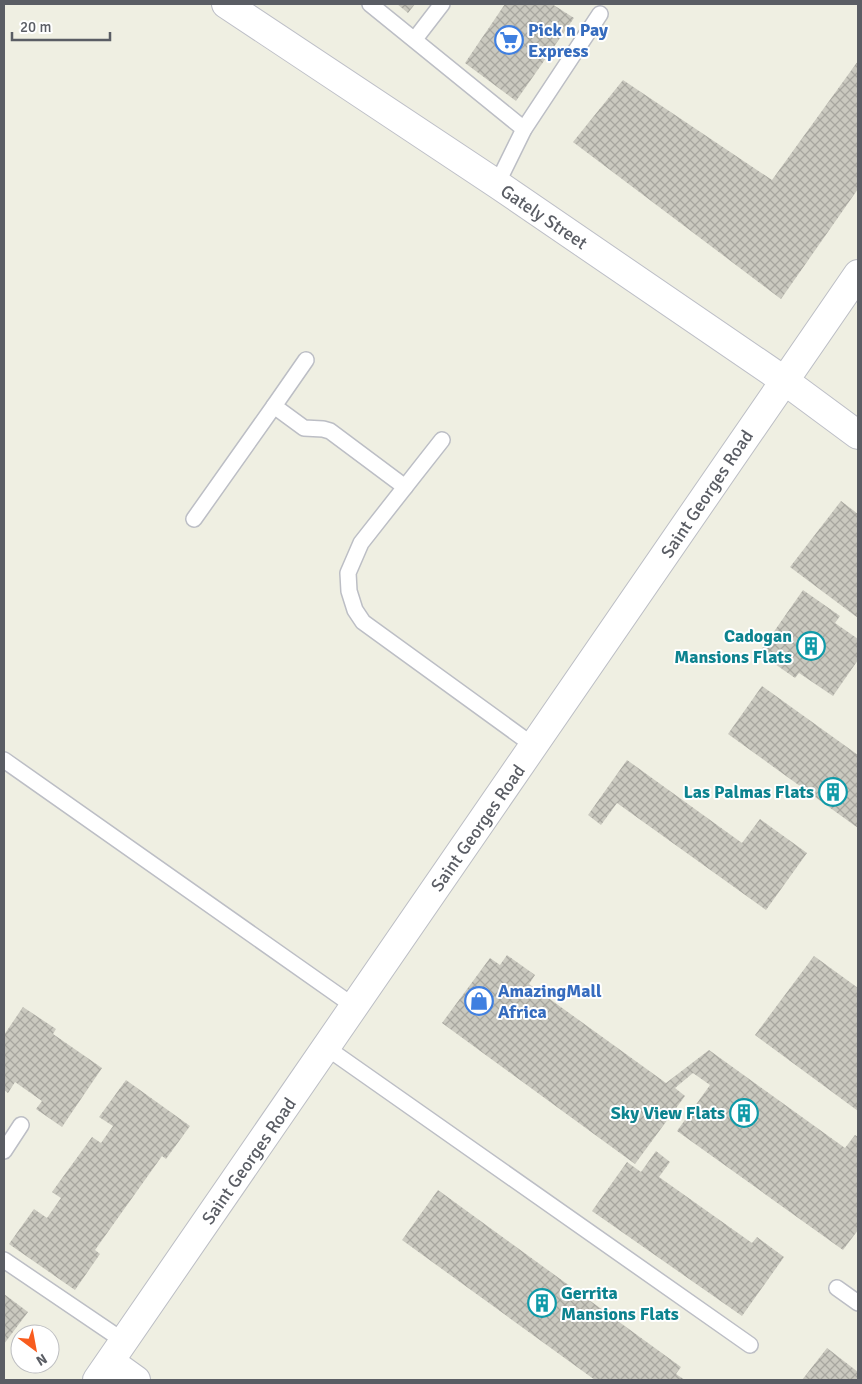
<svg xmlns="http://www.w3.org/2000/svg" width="862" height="1384" viewBox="0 0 862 1384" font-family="Signika,sans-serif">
	<defs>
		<pattern id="building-cross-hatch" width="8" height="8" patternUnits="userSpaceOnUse" patternTransform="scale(1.25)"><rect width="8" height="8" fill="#cac9bf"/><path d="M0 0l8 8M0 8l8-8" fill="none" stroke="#a7a69f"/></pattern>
	</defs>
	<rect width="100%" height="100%" fill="#efefe2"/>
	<g fill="url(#building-cross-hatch)">
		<path d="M397,4h18l-7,9z"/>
		<path d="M505,4h47l22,14 -58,83 -51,-38z"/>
		<path d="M858,61v128l-77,110 -208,-157 50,-62 149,100z"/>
		<path d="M841,501l17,13v104l-68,-51z"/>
		<path d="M803,590l37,26 -5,7 23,16v21l-25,36 -34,-23 -4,5 -36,-25z"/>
		<path d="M762,686l96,69v73l-130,-94z"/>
		<path d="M627,760l115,83 18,-24 47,34 -41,57 -149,-107 -16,22 -13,-10z"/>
		<path d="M507,955l28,20 -6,9 137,99 43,-33 136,98 10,-13 3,2v93l-15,20 -166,-119 33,-46 -17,-12 -18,15 10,8 -50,68 -193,-141 48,-65 10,7z"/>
		<path d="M814,956l44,32v123l-103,-76z"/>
		<path d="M23,1007l33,22 -3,5 49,34 -40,59 -26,-18 6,-8 -27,-19 -7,11 -4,-3v-55z"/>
		<path d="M126,1080l64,46 -24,33 -4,-3 -67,94 5,4 -25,36 -66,-46 25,-35 13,9 14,-20 -9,-6 40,-55 9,6 12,-17 -14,-9z"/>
		<path d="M656,1151l14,11 -11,15 93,66 5,-6 27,20 -42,59 -150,-105 35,-49 14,10z"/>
		<path d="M438,1190l243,177 -5,7 9,6h-90l-193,-140z"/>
		<path d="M4,1294l24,18 -24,32z"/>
		<path d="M827,1348l31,24v8h-56z"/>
	</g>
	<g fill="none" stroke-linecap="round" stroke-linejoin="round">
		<defs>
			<g id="lane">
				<path d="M370,4l154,125"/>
				<path d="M415,39l27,-35"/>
				<path d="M497,184l27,-55 76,-115"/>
				<path d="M306,360l-32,46 30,22 19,1 7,2 75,56"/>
				<path d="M442,440l-81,103 -13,30 1,18 6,19 8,12 171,124"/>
				<path d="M194,519l80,-113"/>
				<path d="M4,760l351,247"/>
				<path d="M327,1048l423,297"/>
				<path d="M4,1151l17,-26"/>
				<path d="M4,1260l121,82"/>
				<path d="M837,1288l21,15"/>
			</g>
			<g id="street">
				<path d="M111,1362l25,18"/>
				<path d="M97,1380l761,-1106"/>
			</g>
			<path id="secondary" d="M226,4l271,180 288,197 73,54"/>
		</defs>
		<use href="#lane" stroke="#bcbec5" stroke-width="18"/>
		<use href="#street" stroke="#bcbec5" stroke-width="30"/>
		<use href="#secondary" stroke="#bdbfc7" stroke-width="30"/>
		<use href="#lane" stroke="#fff" stroke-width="15"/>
		<use href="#street" stroke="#fff" stroke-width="28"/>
		<use href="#secondary" stroke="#fff" stroke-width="28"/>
	</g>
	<defs>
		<symbol id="supermarket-ring" viewBox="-11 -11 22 22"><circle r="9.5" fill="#fff" stroke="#3f7fe0" stroke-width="1.5"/><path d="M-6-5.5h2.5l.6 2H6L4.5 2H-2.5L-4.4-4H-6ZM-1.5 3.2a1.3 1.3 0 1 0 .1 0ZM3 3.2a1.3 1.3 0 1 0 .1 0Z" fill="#3f7fe0"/></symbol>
		<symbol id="building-ring" viewBox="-11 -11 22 22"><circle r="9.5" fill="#fff" stroke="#0f9aa8" stroke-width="1.5"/><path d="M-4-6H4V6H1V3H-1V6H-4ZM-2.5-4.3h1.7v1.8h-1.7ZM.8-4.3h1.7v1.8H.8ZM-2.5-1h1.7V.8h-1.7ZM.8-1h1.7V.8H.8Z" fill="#0f9aa8"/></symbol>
		<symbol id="shop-ring" viewBox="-11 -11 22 22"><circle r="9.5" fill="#fff" stroke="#3f7fe0" stroke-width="1.5"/><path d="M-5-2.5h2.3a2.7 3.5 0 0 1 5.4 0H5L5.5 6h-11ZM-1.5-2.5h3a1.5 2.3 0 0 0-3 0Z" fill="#3f7fe0"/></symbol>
	</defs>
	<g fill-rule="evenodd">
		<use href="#supermarket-ring" x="493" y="24" width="32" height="32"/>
		<use href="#building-ring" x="795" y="630" width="32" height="32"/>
		<use href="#building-ring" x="817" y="776" width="32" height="32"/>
		<use href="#shop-ring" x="463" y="985" width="32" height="32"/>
		<use href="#building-ring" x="728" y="1097" width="32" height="32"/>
		<use href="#building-ring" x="526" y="1287" width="32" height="32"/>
	</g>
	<g text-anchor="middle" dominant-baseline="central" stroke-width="4" stroke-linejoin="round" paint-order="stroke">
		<g font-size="18" font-weight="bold" fill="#366cbe" stroke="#fff" text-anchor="start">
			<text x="528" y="30">Pick n Pay<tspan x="528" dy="21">Express</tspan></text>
			<text x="498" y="991">AmazingMall<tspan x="498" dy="21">Africa</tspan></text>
		</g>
		<g font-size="18" fill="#5a5d64" stroke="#fff">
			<text transform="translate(544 217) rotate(34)">Gately Street</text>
			<text transform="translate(707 494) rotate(-56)">Saint Georges Road</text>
			<text transform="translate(478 828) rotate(-55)">Saint Georges Road</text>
			<text transform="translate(249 1161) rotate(-55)">Saint Georges Road</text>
		</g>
		<g font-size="18" font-weight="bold" fill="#0d838f" stroke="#fff" text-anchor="end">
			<text x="792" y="636">Cadogan<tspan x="792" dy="21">Mansions Flats</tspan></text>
			<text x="814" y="792">Las Palmas Flats</text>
			<text x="725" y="1113">Sky View Flats</text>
			<text x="561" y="1293" text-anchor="start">Gerrita<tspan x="561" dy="21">Mansions Flats</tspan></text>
		</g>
	</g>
	<rect width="862" height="1384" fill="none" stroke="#5a5d64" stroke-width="10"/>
	<g transform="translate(35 1349) rotate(148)"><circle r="24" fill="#ffffff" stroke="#bdbec1"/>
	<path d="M0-4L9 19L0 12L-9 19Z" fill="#f85c1e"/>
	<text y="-8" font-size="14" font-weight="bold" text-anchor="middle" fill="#5a5d64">N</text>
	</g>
	<path d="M12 32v8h98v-8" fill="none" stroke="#5a5d64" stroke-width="2.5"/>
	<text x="20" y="32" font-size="15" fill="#5a5d64" stroke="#ffffff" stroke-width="4" paint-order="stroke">20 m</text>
</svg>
